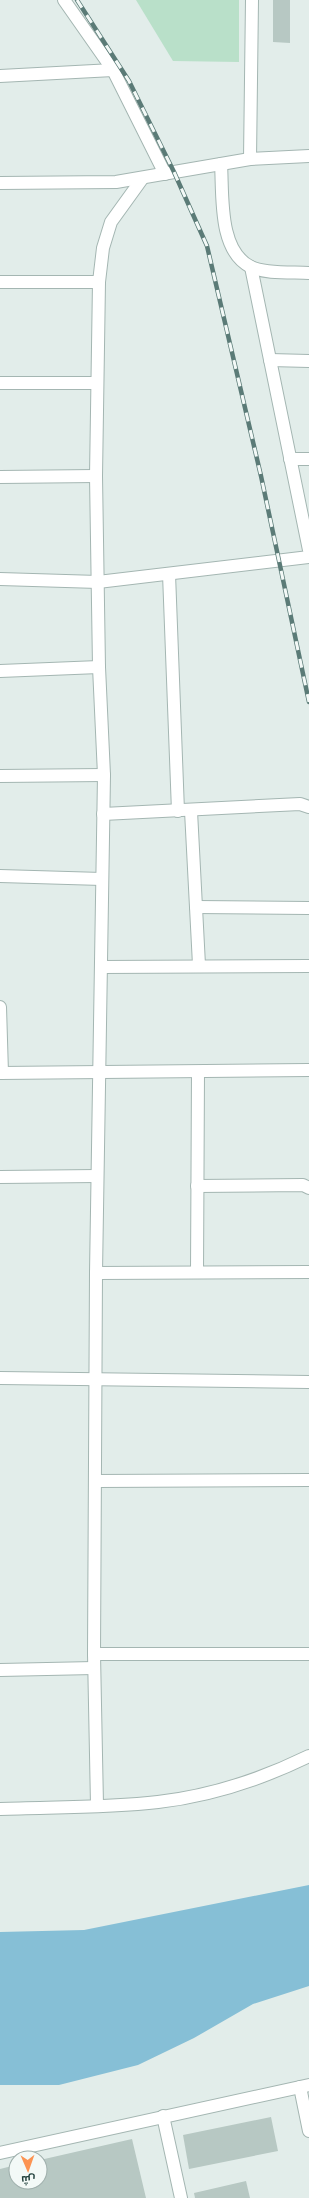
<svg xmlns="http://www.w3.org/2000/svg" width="309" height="2198" viewBox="0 0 309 2198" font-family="'Varela Round',Cairo,sans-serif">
	<rect width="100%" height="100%" fill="#e2edea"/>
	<path fill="#b9e0c9" d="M136,0h103v62l-66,-1z"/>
	<path fill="#86bfd6" d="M309,1885v101l-56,18 -59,34 -56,27 -79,20h-59v-153l84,-2z"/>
	<g fill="#b7c8c3">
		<path d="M273,0h17v43l-17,-1z"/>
		<path d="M271,2117l7,34 -89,18 -6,-34z"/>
		<path d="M132,2139l14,59h-146v-29l16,-4v17h24v-22z"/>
		<path d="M246,2181l4,17h-55l-1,-5z"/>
	</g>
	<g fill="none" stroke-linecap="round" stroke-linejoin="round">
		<defs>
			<g id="minor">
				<path d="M64,0l49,70 52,104"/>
				<path d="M0,76l113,-6"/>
				<path d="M250,159l2,-159"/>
				<path d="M221,164c2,31 -3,87 30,103 14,7 42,5 58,6"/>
				<path d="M0,183l116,-1 134,-23 59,-3"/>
				<path d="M251,267l58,283"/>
				<path d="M0,282h99"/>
				<path d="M270,360l39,1"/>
				<path d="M0,383h97"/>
				<path d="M290,459h19"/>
				<path d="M0,477l96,-1"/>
				<path d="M169,574l9,237"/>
				<path d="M0,579l98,3 211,-25"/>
				<path d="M0,671l99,-4"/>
				<path d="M0,776l104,-1"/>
				<path d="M191,811l8,154"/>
				<path d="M103,814l197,-10 9,3"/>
				<path d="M0,876l102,3"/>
				<path d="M196,907l113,1"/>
				<path d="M102,967l207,-1"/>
				<path d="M0,1007l2,66"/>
				<path d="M0,1073l309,-3"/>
				<path d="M0,1177l97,-1"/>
				<path d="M197,1186l106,-1 6,3"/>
				<path d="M197,1272l1,-200"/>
				<path d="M96,1273l213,-1"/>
				<path d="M0,1378l309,4"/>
				<path d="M96,1481l213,-1"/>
				<path d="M94,1654h215"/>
				<path d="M0,1670l94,-2"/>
				<path d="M97,1805l-3,-151 2,-381 8,-498 -5,-108 -3,-191 3,-194 4,-34 8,-26 31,-43"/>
				<path d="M0,1809c52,-2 106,-1 158,-7 52,-6 104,-23 151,-46"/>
				<path d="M300,2087l9,44"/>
				<path d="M163,2116l18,82"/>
				<path d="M0,2153l309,-68"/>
			</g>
		</defs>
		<use href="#minor" stroke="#a4b6b2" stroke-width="14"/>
		<use href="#minor" stroke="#fff" stroke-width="12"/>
		<defs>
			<path id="rail" d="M77,0l52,81 45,91 33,74 54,230 48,226"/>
		</defs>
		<use href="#rail" stroke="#5b7b77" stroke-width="4.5"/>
		<use href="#rail" stroke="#f3f9f7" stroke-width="3" stroke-dasharray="9" stroke-linecap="butt"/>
	</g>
	<g transform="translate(28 2170) rotate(178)"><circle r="19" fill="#f3f9f7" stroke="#9fafac"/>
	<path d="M0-3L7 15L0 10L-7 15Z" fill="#fc9352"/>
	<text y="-6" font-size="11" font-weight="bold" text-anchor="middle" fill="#21403c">ش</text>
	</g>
</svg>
